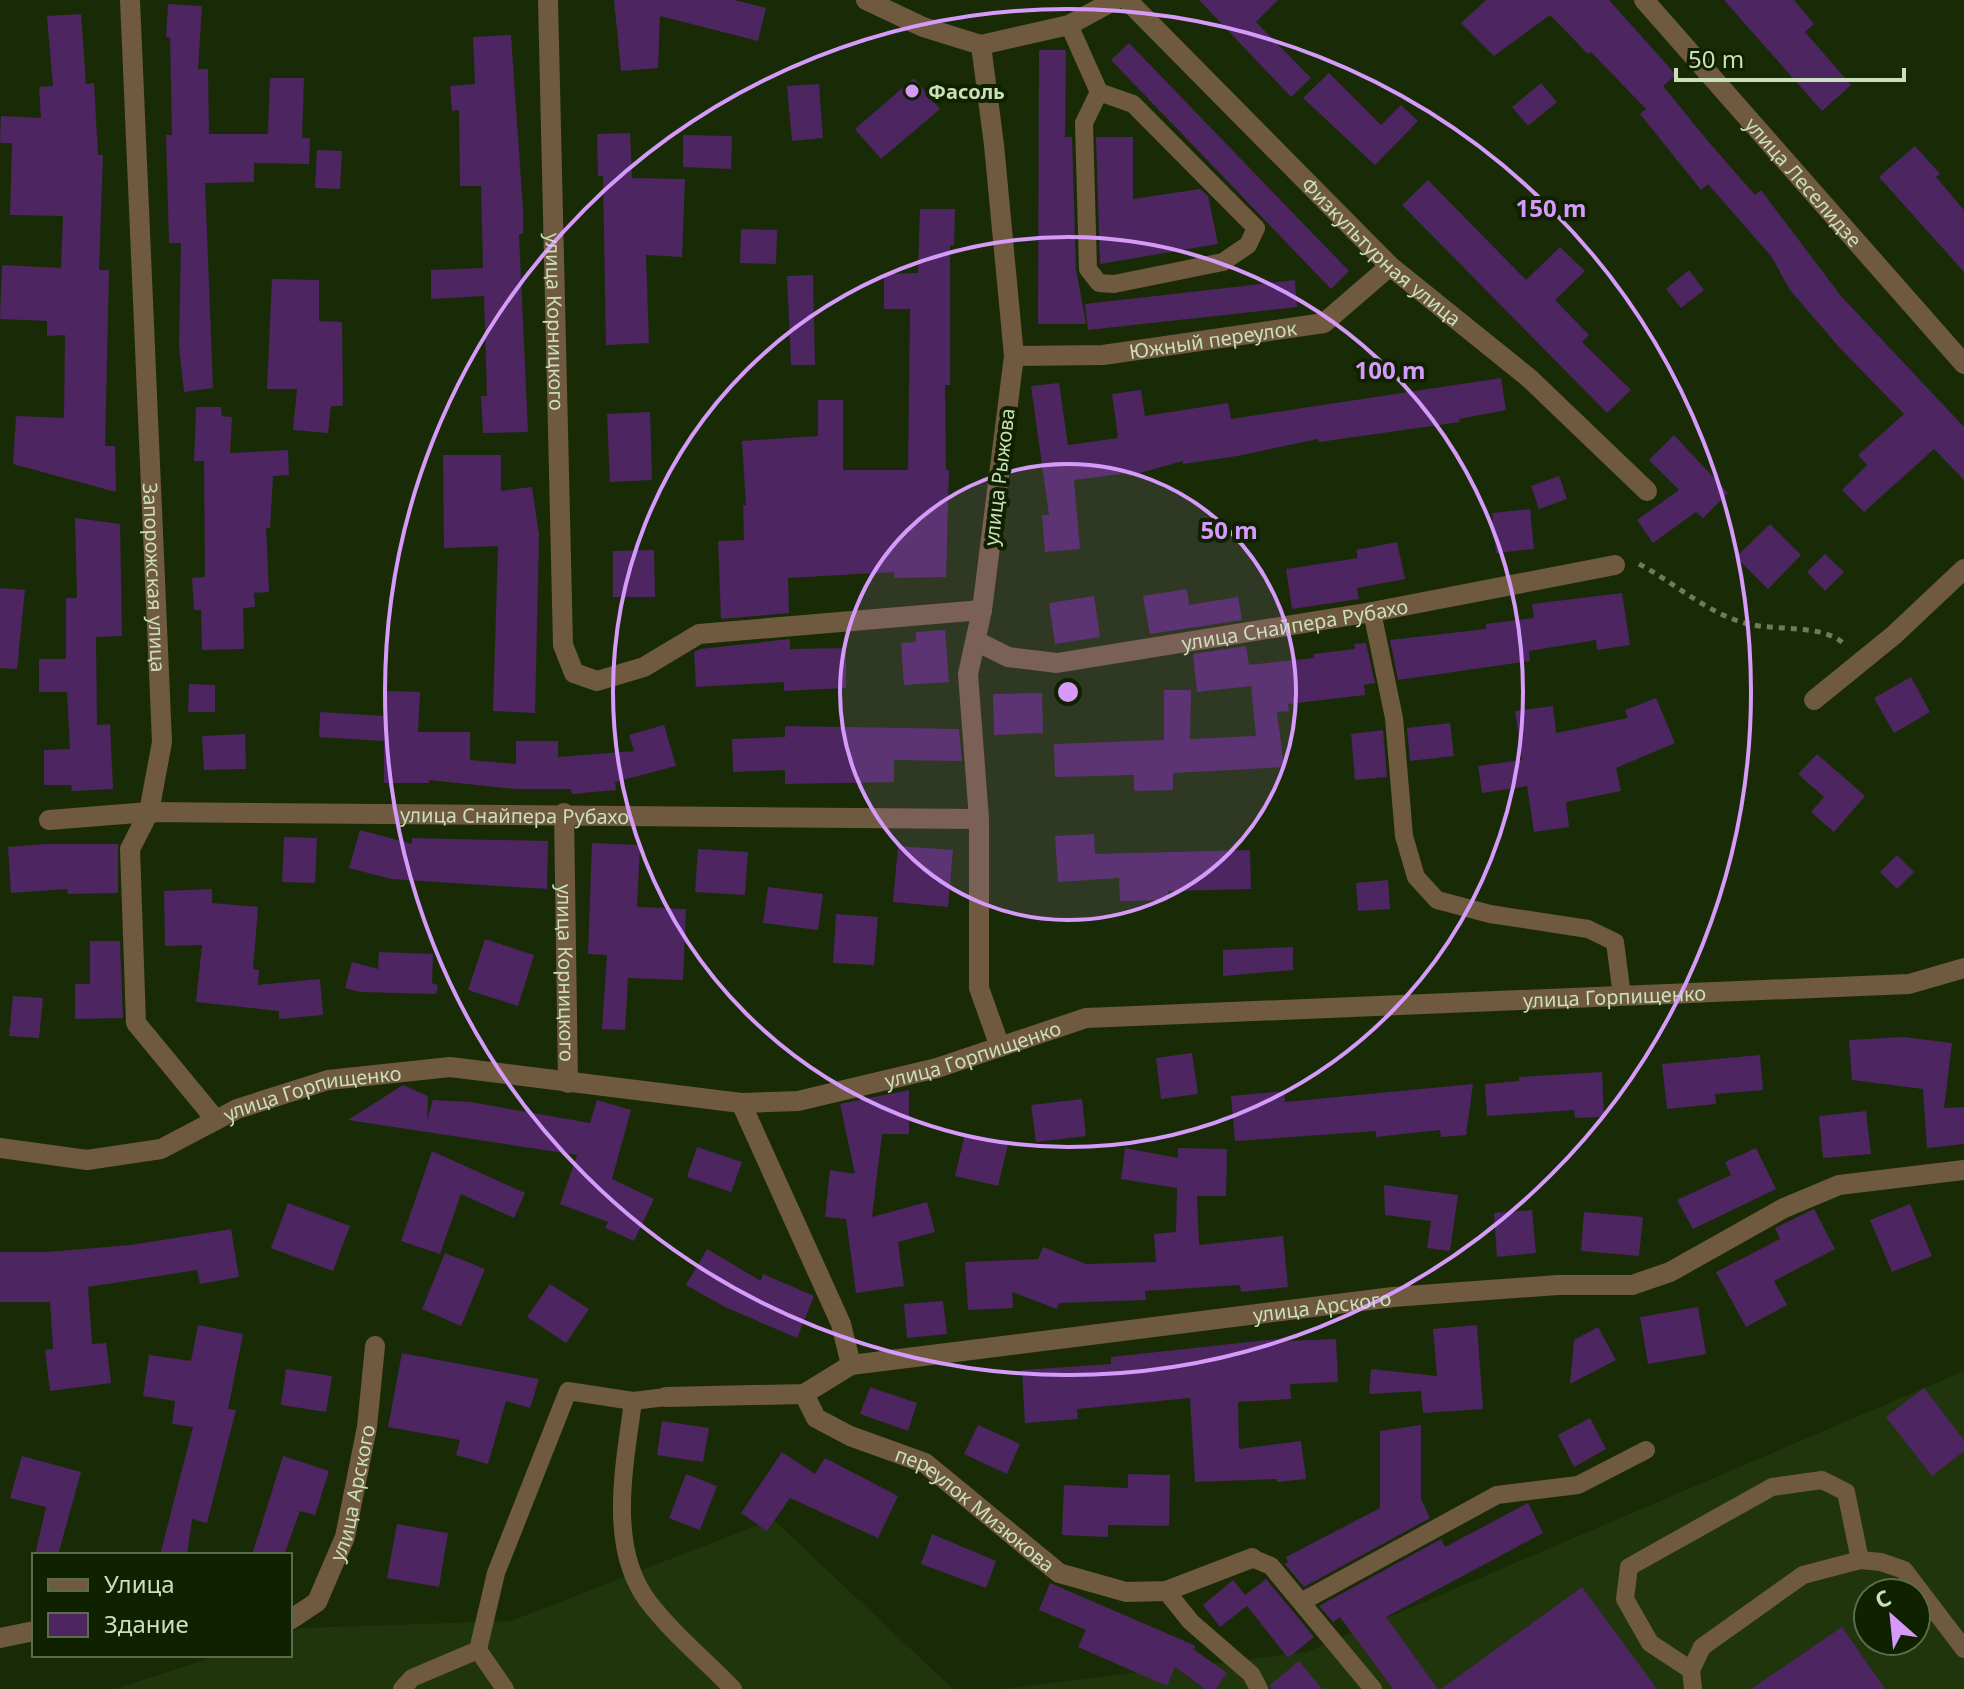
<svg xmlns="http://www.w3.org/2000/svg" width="1964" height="1689" viewBox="0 0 1964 1689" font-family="'Noto Sans',sans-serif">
	<rect width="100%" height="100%" fill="#192b06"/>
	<g fill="#20350c" fill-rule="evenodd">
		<path d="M1964,1371v318h-962l305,-37zM1868,1593h48v48h-48z"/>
		<path d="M773,1519l180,170h-838l105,-34h70v-23l11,-4 210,-7z"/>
	</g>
	<g fill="#4c2561">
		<path d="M614,0h120l32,8 -8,33 -98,-25 -2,52 -37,3z"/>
		<path d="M1199,0h79l-22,22 55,56 -20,19z"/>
		<path d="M1486,0h123l67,75 -13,11 44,54 48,55 6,-5 80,106 123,131v53l-30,-31 -70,63 -22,-22 25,-25 -9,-10 46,-41 -66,-68 -48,-56 -19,-34 -63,-72 -7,6 -61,-76 6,-5 -55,-57 -3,2 -38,-39 -56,41 -33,-33z"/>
		<path d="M1724,0h70l20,24 -9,8 46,53 -29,26z"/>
		<path d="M168,4l34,2 -4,63h10l1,65h59l2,-56h34l-2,60h8l-1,26 -55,-1v19l-49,1 8,205 -29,4 -5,-46 2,-103h-12l-3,-108h6l-2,-98h-4z"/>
		<path d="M81,14l5,70 8,-1 4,72h5l-4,115h10l-4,176h10l1,46 -103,-28 3,-48 48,2 1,-83 -18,1v-15l-47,-2 2,-54 59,3 2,-52 -53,-1 2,-72h-12l1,-27 40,2 -2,-31 14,-1 -6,-70z"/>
		<path d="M511,35l12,175v24h-4l9,198 -45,1 -2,-37h6l-3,-100 -53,3v-29l52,-2 -2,-82h-21l-1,-76 -7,1 -2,-25 25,-2 -2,-47z"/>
		<path d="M1129,43l220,228 -18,18 -220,-229z"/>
		<path d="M1039,50h27l-1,87h7l4,132 10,55h-48z"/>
		<path d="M1329,73l52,52 20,-20 17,16 -43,44 -72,-67z"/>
		<path d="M914,78l26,31 -59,50 -26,-30z"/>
		<path d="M1541,83l16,19 -29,24 -16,-19z"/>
		<path d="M819,84l4,54 -31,3 -5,-55z"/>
		<path d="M630,133l2,45 53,1 -3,78 -36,-2 3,88 -43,2 -3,-169h-5l-1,-42z"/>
		<path d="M683,135l49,1 -1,33 -48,-2z"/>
		<path d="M1096,137h37v62l67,-10 8,7 10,48 -118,20z"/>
		<path d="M1915,146l25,28 -4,3 28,33v62l-85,-95z"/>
		<path d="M317,150l25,1 -2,38 -25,-1z"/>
		<path d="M1428,180l98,100 34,-33 25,24 -30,29 34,35 -7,7 49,48 -24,23 -205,-208z"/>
		<path d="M920,209h35l-1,36h-4v140h-5l1,85h3l-3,107 -52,1v-6l-106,6 1,35 -68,6 -3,-78 26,-1 -1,-35h3l-4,-64 76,-5v-36h25v70h65l2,-161h-26v-35l34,-1z"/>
		<path d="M741,229l36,1 -1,34 -36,-1z"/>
		<path d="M1689,270l15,20 -23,18 -15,-19z"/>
		<path d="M813,275l2,90h-24l-4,-89z"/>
		<path d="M272,279l47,1v41l23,1 1,84h-12l-3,27 -35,-3 4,-41h-30z"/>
		<path d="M1295,280l2,27 -209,23 -3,-26z"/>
		<path d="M1501,378l5,32 -47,9 1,3 -141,20 -1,-3 -81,17 -54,8v-3l-54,15 -1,-3 -54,7 6,69 -35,3 -3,-37h7l-18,-129 28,-3 9,62 50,-7 -6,-44 29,-4 4,26 83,-13 3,16z"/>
		<path d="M196,407h25l1,9 10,1 -2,36 58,-3 1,25 -16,1 -3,52h-4l3,64 -15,1 1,14 -12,1 1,41 -42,1 -1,-40h-7l-2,-32 13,-1 -1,-116h-10z"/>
		<path d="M650,412l2,68 -42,2 -3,-68z"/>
		<path d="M1674,435l54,58 -25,25 -7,-6 -43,31 -16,-23 42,-30 -30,-30z"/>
		<path d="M443,455h58v36l31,-4 7,48 -4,178 -42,-2 5,-165 -54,2z"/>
		<path d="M1559,476l8,23 -28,10 -8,-23z"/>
		<path d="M1530,509l4,40 -38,4 -4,-40z"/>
		<path d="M75,518l45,6 2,112 -26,1 1,88 13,-1 3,65 -41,2 -1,-6h-27v-35l26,-1 -3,-57h-28v-33h27v-61h11z"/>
		<path d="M1770,524l31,31 -33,34 -32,-32z"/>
		<path d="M1397,542l8,37 -48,9 2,11 -67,10 -6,-40 72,-11 -2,-8z"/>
		<path d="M654,550l1,47h-42v-46z"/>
		<path d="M1825,554l19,18 -19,19 -18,-19z"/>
		<path d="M0,588l25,2 -8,79 -17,-1z"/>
		<path d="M1187,589l2,16 49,-8 4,23 -92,14 -7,-38z"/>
		<path d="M1622,593l8,52 -33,5 -1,-10 -67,11 1,10 -132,19 -8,-40 96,-11v-5l48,-6 -2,-14z"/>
		<path d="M1094,596l6,41 -45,7 -6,-41z"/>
		<path d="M945,630l4,52 -45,3 -3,-42 15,-1v-10z"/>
		<path d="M790,639v10l56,-1v40l-62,3v-9l-88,5 -2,-35 6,-3z"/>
		<path d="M1366,643l9,40 -11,2 1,10 -77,9 1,7 -12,1 7,55 -111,6v17l-39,1v-16l-79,2 -1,-33 110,-4v-50h27l-1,49 66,-3 -5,-50 -54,6 -4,-38 53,-8 3,19 65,-7 -1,-4 42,-5 -1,-5z"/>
		<path d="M1911,677l19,35 -36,21 -20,-35z"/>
		<path d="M189,684l26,1v27h-27z"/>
		<path d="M385,691l35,1 -2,40h52v28l46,4v-23h42v16l76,-6 -5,-16 35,-10 12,41 -61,16 1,8 -44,4 -1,-5h-55l-87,-9v3h-45v-42l-65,-4 1,-25 64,4z"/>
		<path d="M1042,693l1,40 -49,2 -1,-41z"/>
		<path d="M1656,698l19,45 -59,25 5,23 -55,11 3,25 -35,5 -7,-46 -45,7 -4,-27 44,-6 -7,-49 38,-5 3,27 72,-15 -3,-8z"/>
		<path d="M1450,723l4,33 -44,5 -3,-33z"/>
		<path d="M785,726l174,3 3,32 -68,-1v22l-109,2v-14l-52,2 -1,-33 53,-2z"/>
		<path d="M1383,730l4,47 -32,3 -4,-46z"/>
		<path d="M245,734l1,35 -42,1 -2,-34z"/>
		<path d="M1817,754l48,42 -31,36 -23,-20 13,-15 -26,-23z"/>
		<path d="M360,830l52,14v-6l136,3 -1,48 -156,-10 -42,-11z"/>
		<path d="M1094,834l1,20 155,-4 1,39 -83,2v9l-48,1 -1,-23 -61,4 -3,-46z"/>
		<path d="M284,837l33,1 -2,45 -33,-1z"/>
		<path d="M592,843l48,2 -3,62 49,2 -3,71 -55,-2 -3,52 -23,-1 5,-74 -19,-1z"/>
		<path d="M46,844h72v49l-50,1 -1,-5 -56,4 -3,-46z"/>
		<path d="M898,846l55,4 -5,57 -55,-5z"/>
		<path d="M698,849l50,3 -3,43 -50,-3z"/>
		<path d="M1897,855l17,17 -17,17 -17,-17z"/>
		<path d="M1388,880l2,29 -32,2 -2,-28z"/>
		<path d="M768,887l55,7 -5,36 -55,-7z"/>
		<path d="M212,889v14l46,4 -5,62 6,1 -1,15 62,-6 3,36 -44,4v-8l-83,-9 6,-57 -37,1 -1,-55z"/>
		<path d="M836,914l42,3 -4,48 -41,-2z"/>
		<path d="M485,939l49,16 -16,51 -50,-16z"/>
		<path d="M90,941h30l3,77 -48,1v-35h15z"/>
		<path d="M1293,947v23l-70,6v-26z"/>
		<path d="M379,952l54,2 -1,29 6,2 -2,9 -76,-2 -15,-4 7,-26 26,7z"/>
		<path d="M13,996l30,2 -4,40 -30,-2z"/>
		<path d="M1903,1037l49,6 -8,65 20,-1v37l-37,4 -4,-59 -71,-9 -3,-40z"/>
		<path d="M1192,1053l6,41 -37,5 -5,-41z"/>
		<path d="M1760,1055l3,35 -48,4 1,10 -49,5 -5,-45z"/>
		<path d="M1602,1072l2,45 -29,1 -1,-8 -87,6 -2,-32 34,-3v-4z"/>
		<path d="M1473,1084l-7,51 -25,2 -1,-7 -64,7v-6l-141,10 -4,-45 53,-5 1,11z"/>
		<path d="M403,1085l25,11 -1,24 6,-20 37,2 120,21 7,-23 34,10 -19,69 42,20 -20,42 -29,-13 3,-6 -48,-18 17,-49 -229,-35z"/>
		<path d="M909,1090v44h-27l-10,83 55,-15 8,30 -37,10 6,44 -48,7 -10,-74 -21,-2 5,-47 25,4 -15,-70z"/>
		<path d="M1082,1099l4,37 -50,6 -5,-37z"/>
		<path d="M1866,1111l5,43 -48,4 -4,-42z"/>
		<path d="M965,1134l43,10 -10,42 -43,-10z"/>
		<path d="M697,1147l45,15 -11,30 -44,-15z"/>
		<path d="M1125,1148l53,10v-10l49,1 -1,47h-29l2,49 84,-9 5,51 -47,5 -1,-7 -95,6 1,9 -87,3 -2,6 -45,-17 1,16 -45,2 -3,-48 73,-3 5,-12 43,17 70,-2 -2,-28 22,-2 1,-44 -56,-9z"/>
		<path d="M1756,1148l20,41 -83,40 -16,-29 54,-25 -6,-13z"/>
		<path d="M432,1151l93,42 -11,25 -53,-24 -21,60 -39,-13z"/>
		<path d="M1384,1185l74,10 -8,56 -23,-3 4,-27 -46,-6z"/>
		<path d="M288,1203l62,23 -17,45 -62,-23z"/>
		<path d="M1910,1204l22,52 -40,16 -22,-52z"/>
		<path d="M1814,1209l21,40 -61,32 13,24 -41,22 -30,-55 64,-33 -5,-11z"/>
		<path d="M1532,1210l4,43 -39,4 -3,-44z"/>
		<path d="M1584,1212l59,5 -4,39 -58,-5z"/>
		<path d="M231,1229l8,48 -39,7 -3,-14 -109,17 4,57 14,-1 5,40 -61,8 -5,-41 8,-1 -3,-47h-50v-50h47l84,-7z"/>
		<path d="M707,1249l54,32 2,-7 51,22 -17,42 -72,-31 -39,-22z"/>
		<path d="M445,1253l40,16 -24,57 -39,-17z"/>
		<path d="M550,1284l39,25 -23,34 -39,-26z"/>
		<path d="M943,1301l4,33 -40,4 -3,-34z"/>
		<path d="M1698,1307l8,47 -58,10 -8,-47z"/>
		<path d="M198,1325l45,9 -15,75 8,1 -29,113 -15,-4 -5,36h-27l33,-128 -21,-3 3,-23 -32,-5 6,-41 42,6z"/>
		<path d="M1477,1325l6,84 -60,4 -2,-22 -52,3 2,-25 66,7 -4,-47z"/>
		<path d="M1598,1327l18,33 -46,24 4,-44z"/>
		<path d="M1287,1338v3l49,-2 2,43 -48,2 1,15 -53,3 1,47 62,-8 5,38 -29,3v-3l-82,3 -5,-84 -113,11 1,10 -53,4 -3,-53 89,-6v-7z"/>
		<path d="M402,1353l137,26 -9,29 -24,-7 -18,63 -32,-9 4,-15 -72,-13z"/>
		<path d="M286,1369l46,7 -6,36 -45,-7z"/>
		<path d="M870,1387l47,16 -9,28 -48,-17z"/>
		<path d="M1924,1388l40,52v11l-32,25 -46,-59z"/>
		<path d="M1590,1418l16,31 -32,18 -16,-32z"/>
		<path d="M662,1421l47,7 -6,34 -46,-7z"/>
		<path d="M978,1425l42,19 -13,30 -43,-20z"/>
		<path d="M1421,1425v74l9,19 -126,69 -19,-23 3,-2 -2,-5 94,-49v-77z"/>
		<path d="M782,1452l33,22 10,-16 73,38 -20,42 -88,-40 -23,33 -26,-18z"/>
		<path d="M22,1456l59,16 -23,83h-23l11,-48 -36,-9z"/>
		<path d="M283,1456l46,15 -14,44 -15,-4 -16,44h-32z"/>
		<path d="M686,1474l31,12 -17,44 -31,-12z"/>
		<path d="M1128,1474l42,1 -1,51 -61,-1v12l-46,-2 2,-50 64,3z"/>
		<path d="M1528,1503l15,30 -157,84 52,72h-45l-53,-72 -7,5 -14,-16 122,-67 4,8z"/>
		<path d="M397,1524l51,9 -9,54 -52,-9z"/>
		<path d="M932,1534l64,27 -10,27 -65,-24z"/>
		<path d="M1266,1579l48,58 -26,21 -41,-52 -27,21 -17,-22 30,-25 12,15z"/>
		<path d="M1050,1583l146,63 -3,3 34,24 -11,16h-11l-30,-22 -8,19 -89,-39 8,-17 -47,-20z"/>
		<path d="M1582,1587l75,102h-216z"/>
		<path d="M1842,1627l43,62h-134z"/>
		<path d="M1299,1661l23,28h-51l-1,-4z"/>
	</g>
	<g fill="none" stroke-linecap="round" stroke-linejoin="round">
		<path stroke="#697d58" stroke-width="5" stroke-dasharray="6 6" stroke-linecap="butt" d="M1639,564c36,19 69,50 109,60 30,7 75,0 96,20"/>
		<g stroke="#6f593f" stroke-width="18">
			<path d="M1069,25l30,67 34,12 123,124 -8,17 -25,17 -109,22 -15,-1 -11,-14 -4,-146 15,-31"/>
			<path d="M1372,612l22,106 10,118 12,41 21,23 53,14 98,15 27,13 7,54"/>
			<path d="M633,1401c-8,63 -26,144 14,199 24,32 58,60 86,89"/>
			<path d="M1252,1558l19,8 102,123"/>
			<path d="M1166,1591l25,31 60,52 8,15"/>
			<path d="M1303,1601l194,-106 81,-10 68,-35"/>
			<path d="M1691,1670l-41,-27 -25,-44 4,-32 143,-80 50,-7 24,12 14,68"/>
			<path d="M402,1689l10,-11 66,-28"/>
			<path d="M505,1689l-27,-39 18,-77 72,-182 65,10 33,-4"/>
			<path d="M1693,1689l-2,-19 11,-23 101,-72 57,-15 21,2 23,8 60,79"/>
		</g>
		<g stroke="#6f593f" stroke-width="20">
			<path id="s1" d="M130,0l32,742 -13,70 -19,37 6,174 80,97"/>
			<path id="s2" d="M548,0l15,645 11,28 23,8 47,-14 55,-33 283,-24"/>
			<path d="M866,0l57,27 58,18"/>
			<path id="s3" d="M1127,0l263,266 139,112 118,113"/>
			<path id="s4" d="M1644,0l320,364"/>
			<path d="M981,45l13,100 20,211 -32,254 -14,64 11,145v169l21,59"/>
			<path d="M981,45l88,-20 46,-25"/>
			<path id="s5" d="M1014,356l89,-1 221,-32 66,-57"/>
			<path id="s6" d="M976,641l32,16 49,6 315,-51 243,-47"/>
			<path d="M1814,700l80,-65 70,-66"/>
			<path id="s7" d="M564,813l4,270"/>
			<path id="s8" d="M49,820l100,-8 830,7"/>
			<path d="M741,1103l100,221 10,41"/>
			<path id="s9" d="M0,1148l87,12 74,-11 76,-40 91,-29 122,-13 291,36 57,-2 139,-33 149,-50 823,-34 55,-16"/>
			<path id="s10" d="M804,1394l12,24 34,18 75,27 134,110 67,19 40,-1 86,-33"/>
			<path id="s11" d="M666,1397l138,-3 47,-29 542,-68 165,-12h74l38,-13 114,-64 55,-23 125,-15"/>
			<path id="s12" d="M290,1620l27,-18 28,-65 22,-110 8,-81"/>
			<path d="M0,1638l34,-7"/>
		</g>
	</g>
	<circle cx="1068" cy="692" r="228" fill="#d69bfa" fill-opacity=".12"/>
	<g fill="none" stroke="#d69bfa" stroke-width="4">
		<circle cx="1068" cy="692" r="228"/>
		<circle cx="1068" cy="692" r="455"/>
		<circle cx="1068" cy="692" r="683"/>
	</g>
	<circle fill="#d69bfa" stroke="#102100" stroke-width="3" cx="912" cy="91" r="8"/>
	<g text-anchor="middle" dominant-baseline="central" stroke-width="8" stroke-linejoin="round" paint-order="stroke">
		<g font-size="20" font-weight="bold" fill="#cadfbb" stroke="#102100" text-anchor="start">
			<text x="928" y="91">Фасоль</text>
		</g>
		<g font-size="20" fill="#cadfbb" stroke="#102100">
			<text stroke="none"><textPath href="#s4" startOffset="242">улица Леселидзе</textPath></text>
			<text stroke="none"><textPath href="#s3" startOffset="358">Физкультурная улица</textPath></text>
			<text stroke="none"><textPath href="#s2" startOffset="322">улица Корницкого</textPath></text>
			<text stroke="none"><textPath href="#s5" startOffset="200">Южный переулок</textPath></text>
			<text transform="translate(999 477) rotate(-83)">улица Рыжова</text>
			<text stroke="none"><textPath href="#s1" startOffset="578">Запорожская улица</textPath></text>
			<text stroke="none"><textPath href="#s6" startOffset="326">улица Снайпера Рубахо</textPath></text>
			<text stroke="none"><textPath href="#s8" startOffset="466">улица Снайпера Рубахо</textPath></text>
			<text stroke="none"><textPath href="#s7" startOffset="160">улица Корницкого</textPath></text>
			<text stroke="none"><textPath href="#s9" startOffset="1646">улица Горпищенко</textPath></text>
			<text stroke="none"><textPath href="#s9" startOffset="998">улица Горпищенко</textPath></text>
			<text stroke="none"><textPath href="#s9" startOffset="326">улица Горпищенко</textPath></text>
			<text stroke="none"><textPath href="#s11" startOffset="668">улица Арского</textPath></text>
			<text stroke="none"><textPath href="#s12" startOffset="148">улица Арского</textPath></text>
			<text stroke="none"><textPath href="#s10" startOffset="212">переулок Мизюкова</textPath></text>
		</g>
	</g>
	<circle cx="1068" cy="692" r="12" fill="#d69bfa" stroke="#102100" stroke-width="4"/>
	<g font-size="24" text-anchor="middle" font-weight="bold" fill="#d69bfa" stroke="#102100" stroke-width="8" stroke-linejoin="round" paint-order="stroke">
		<text x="1551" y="217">150 m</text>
		<text x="1390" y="379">100 m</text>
		<text x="1229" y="539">50 m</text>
	</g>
	<rect x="32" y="1553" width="260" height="104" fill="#102100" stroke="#5a6d4b" stroke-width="2"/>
	<rect x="48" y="1579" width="40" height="12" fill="#6f593f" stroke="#5a6d4b" stroke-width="2"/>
	<text x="104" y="1593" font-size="24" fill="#cadfbb">Улица</text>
	<rect x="48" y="1613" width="40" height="24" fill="#4c2561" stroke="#5a6d4b" stroke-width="2"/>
	<text x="104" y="1633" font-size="24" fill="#cadfbb">Здание</text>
	<g transform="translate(1892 1617) rotate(333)"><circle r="38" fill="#102100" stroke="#5a6d4b" stroke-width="2"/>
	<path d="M0-6L14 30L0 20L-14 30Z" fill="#d69bfa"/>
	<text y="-12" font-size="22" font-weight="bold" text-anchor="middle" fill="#cadfbb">С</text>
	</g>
	<path d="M1676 68v12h228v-12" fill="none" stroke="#cadfbb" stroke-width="4"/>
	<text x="1688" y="68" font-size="24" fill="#cadfbb" stroke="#102100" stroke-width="6" paint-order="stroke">50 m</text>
</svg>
